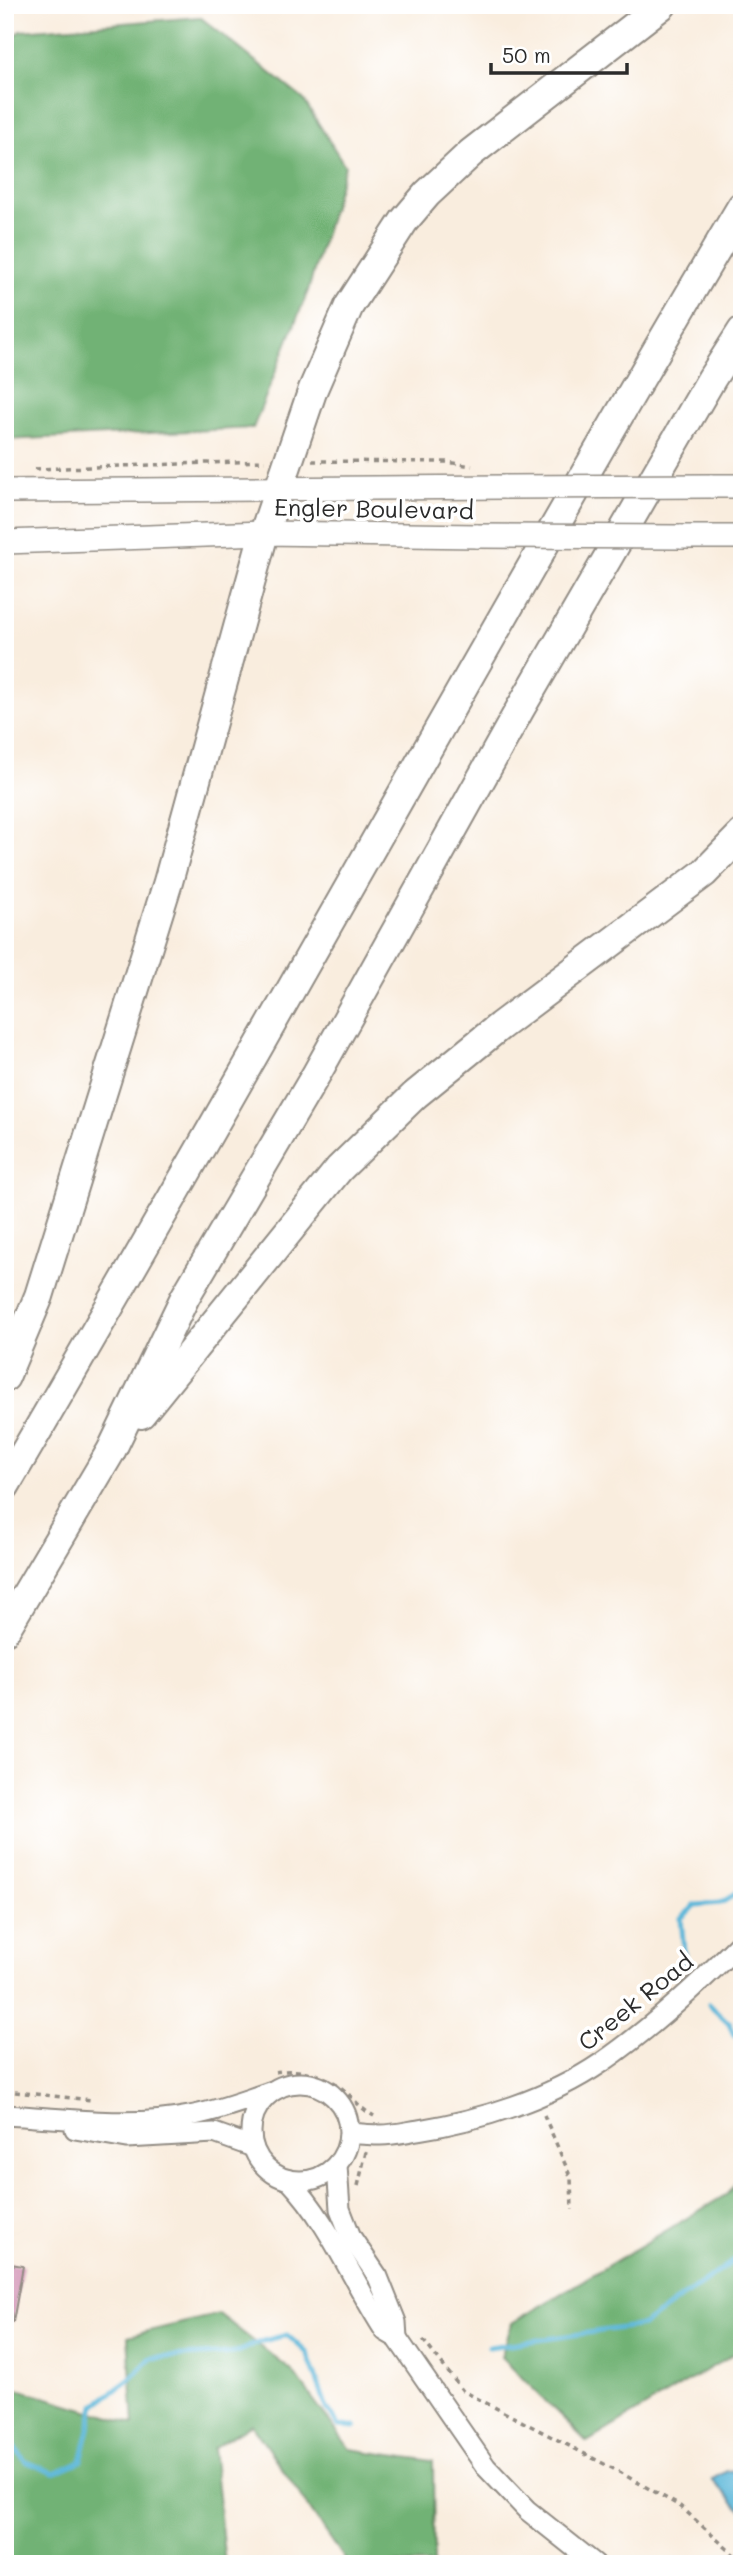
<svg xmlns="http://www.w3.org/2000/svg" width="747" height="2569" viewBox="0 0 747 2569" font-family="Mali,sans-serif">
	<rect width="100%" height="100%" fill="#fff"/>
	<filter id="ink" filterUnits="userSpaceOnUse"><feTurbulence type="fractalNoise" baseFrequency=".0143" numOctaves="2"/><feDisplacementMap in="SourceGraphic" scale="14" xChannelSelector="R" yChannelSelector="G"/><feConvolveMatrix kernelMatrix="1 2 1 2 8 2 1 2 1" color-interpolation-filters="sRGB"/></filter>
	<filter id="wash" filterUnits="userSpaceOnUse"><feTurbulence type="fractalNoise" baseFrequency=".00686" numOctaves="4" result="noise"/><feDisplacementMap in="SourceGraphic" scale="28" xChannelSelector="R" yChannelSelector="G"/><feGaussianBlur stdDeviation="1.57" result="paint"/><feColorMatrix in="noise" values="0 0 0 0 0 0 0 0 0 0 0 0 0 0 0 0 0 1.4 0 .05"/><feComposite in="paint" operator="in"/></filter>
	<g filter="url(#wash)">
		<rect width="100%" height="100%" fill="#f9edde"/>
		<g fill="#71b274" stroke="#4e6e50" stroke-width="2">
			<path d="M200,17l103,82 42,67 -37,125 -55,137 -248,12v-395l15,-14z"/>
			<path d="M742,2175v174l-155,93 -86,-85 11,-34 215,-129z"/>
			<path d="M219,2314l74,58 57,77 83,12 1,103h-86l-97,-140 -38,24 12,116h-220v-179l129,39 -6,-88z"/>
		</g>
		<path fill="#5cb7d9" stroke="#447182" stroke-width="2" d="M742,2470v41l-30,-31 15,-9z"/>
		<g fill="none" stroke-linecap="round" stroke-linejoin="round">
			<g stroke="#5cb7d9" stroke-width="5">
				<path d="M685,1962l-4,-44 15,-13 25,-2 21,-13"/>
				<path d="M709,2004l19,18 6,13 8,5"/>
				<path d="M489,2347l154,-22 99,-70"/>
				<path d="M5,2435l20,26 29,12 27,-12 14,-56 34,-25 22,-22 83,-5 29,-12 24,-6 20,18 20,55 12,18 16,1"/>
			</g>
		</g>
		<g id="blocks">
			<path fill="#d191b4" d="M5,2263l18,3 -10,56 -8,-1z"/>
		</g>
	</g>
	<g filter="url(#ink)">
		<use href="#blocks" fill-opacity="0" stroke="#928c84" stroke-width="2"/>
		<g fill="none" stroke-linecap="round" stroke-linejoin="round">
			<defs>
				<g id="minor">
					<circle cx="300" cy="2132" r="49"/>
					<path d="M5,2115c60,3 125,13 184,1 29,-5 56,-16 84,-25"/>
					<path d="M75,2129l52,9 87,-5 39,14"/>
					<path d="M350,2133c10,1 21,2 31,2 12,0 25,-3 37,-5 63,-10 130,-31 183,-67 51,-35 97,-78 141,-122"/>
					<path d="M337,2166l3,43 11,28 27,40 18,45 1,16"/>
					<path d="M289,2180c42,44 63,101 96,151l12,7 89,129 41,43 68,54"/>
				</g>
				<g id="major">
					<path d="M710,486h32"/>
					<path d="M5,491l501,-4"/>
					<path d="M680,537h62"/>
					<path d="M5,542l259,-9 214,3"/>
				</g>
				<g id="highway">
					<path d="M5,1377l34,-81 129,-414 96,-349 49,-144 36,-83 55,-85 23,-27 44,-41 191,-148"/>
					<path d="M141,1414l198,-245 76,-74 85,-69 204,-153 38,-39"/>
					<path d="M5,1486c250,-424 485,-857 737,-1280"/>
					<path d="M5,1630l106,-179 74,-154 132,-224 203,-364 192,-331 30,-47"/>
				</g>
			</defs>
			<use href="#minor" stroke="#928c84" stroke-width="23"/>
			<use href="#major" stroke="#928c84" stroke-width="26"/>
			<use href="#highway" stroke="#928c84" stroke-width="32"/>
			<g stroke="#928c84" stroke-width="3.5" stroke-dasharray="5 5" stroke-linecap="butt">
				<path d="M312,461l135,1 25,4"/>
				<path d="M35,469l230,-8"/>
				<path d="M275,2072c25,-4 50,1 69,18 13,11 14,17 30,26"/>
				<path d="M5,2091l87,9"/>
				<path d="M544,2115l27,63 1,32"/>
				<path d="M358,2186l8,-34"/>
				<path d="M423,2340l40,51 149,77 68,38 62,56"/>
			</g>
			<use href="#minor" stroke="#fff" stroke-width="19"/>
			<use href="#major" stroke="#fff" stroke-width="23"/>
			<use href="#highway" stroke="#fff" stroke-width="28"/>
			<defs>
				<g id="major-bridge">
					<path d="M506,487l204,-1"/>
					<path d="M478,536l202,1"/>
				</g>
			</defs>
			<use href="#major-bridge" stroke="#928c84" stroke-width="26" stroke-linecap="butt"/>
			<use href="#major-bridge" stroke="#fff" stroke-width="23"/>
		</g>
	</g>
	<g text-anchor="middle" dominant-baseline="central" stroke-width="7" stroke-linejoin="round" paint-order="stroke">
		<g font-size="24" fill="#2b2b2b" stroke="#fff">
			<text transform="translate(374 508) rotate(1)">Engler Boulevard</text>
			<text transform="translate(635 2001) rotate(-39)">Creek Road</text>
		</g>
	</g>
	<rect width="747" height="2569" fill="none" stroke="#fff" stroke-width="28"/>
	<path d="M491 63v10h136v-10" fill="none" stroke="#2b2b2b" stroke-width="3.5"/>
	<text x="502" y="63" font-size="21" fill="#2b2b2b" stroke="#ffffff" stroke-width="5" paint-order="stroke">50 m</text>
</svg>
